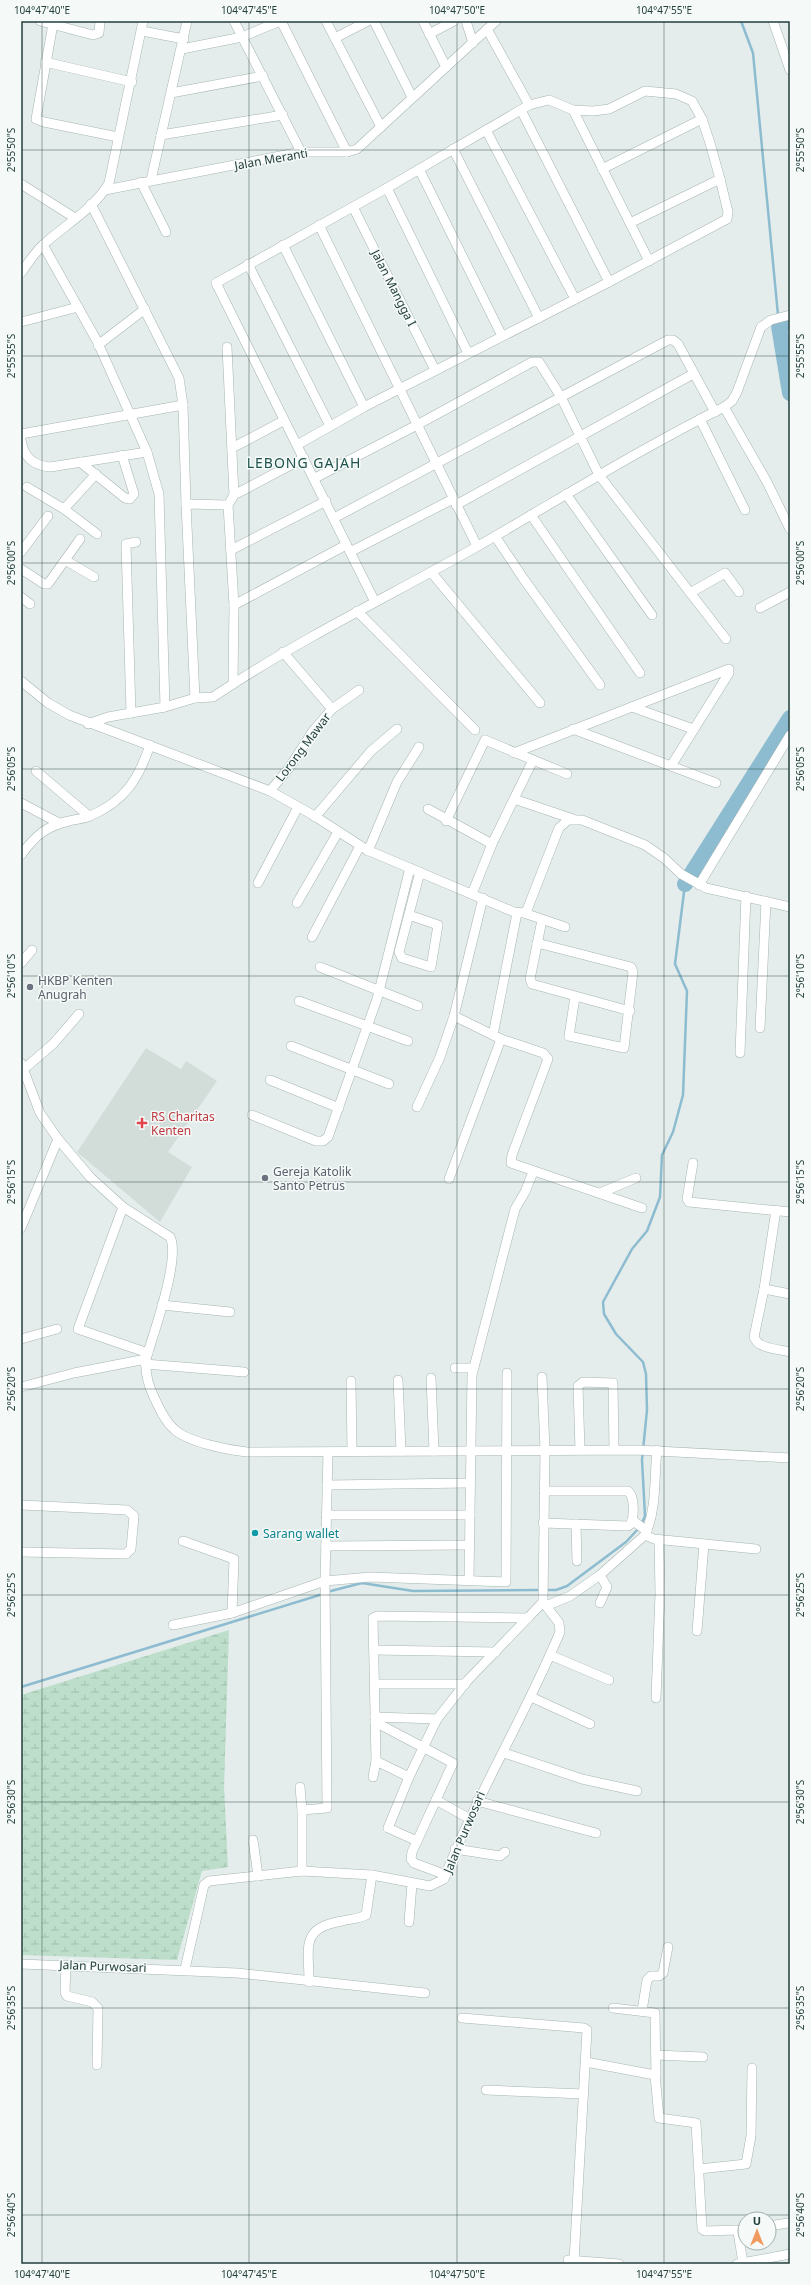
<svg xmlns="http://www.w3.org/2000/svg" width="811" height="2285" viewBox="0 0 811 2285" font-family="'Noto Sans',sans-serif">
	<defs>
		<pattern id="wetland-marsh" width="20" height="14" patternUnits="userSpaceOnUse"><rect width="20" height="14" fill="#bddecb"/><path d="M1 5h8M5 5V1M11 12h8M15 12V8" fill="none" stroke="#a2c0af"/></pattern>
	</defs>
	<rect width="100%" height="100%" fill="#e4edeb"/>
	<path fill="#d2ddda" d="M146,1048l35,21 5,-8 31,20 -49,71 24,15 -32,55 -83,-70z"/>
	<path fill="url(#wetland-marsh)" d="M229,1630l-5,157 4,80 -26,4 -25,89 -156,-5v-260z"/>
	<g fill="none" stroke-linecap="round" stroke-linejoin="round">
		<g stroke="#8dbcd1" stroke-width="2.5">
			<path d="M741,21l12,32 25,262"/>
			<path d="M778,320l1,6"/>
			<path d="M642,1523l3,-7 -3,-56 5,-50 -1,-36 -3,-12 -27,-28 -12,-20 -1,-12 29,-53 15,-18 13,-34 2,-42 11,-23 10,-37 4,-104 -12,-27 10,-80"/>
			<path d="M546,1590h10l11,-4 59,-44 13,-14"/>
			<path d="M327,1592l35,-9 51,8 128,-1"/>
			<path d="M21,1687l302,-93"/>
		</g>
		<g stroke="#8dbcd1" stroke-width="16">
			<path d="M790,322l-11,4 11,67"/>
			<path d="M685,884l105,-166"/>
		</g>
		<defs>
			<g id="minor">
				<path d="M40,21l53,14 6,-2 1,-12"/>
				<path d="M234,21l67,131"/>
				<path d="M281,21l66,131"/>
				<path d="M326,21l55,106"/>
				<path d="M374,21l38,76"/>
				<path d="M423,21l23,46"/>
				<path d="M466,21l7,22"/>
				<path d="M773,21l17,49"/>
				<path d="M53,24l-17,95 8,3 74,15"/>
				<path d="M142,31l42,8"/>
				<path d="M429,34l25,-13"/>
				<path d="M335,38l33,-17"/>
				<path d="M182,49l60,-12 38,-16"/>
				<path d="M45,62l87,20"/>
				<path d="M171,93l92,-17"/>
				<path d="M521,110l88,172"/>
				<path d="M573,110l76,151"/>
				<path d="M486,130l89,169"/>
				<path d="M161,135l122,-20"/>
				<path d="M453,149l86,169"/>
				<path d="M419,169l83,167"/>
				<path d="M602,169l100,-50"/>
				<path d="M151,180l36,-159"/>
				<path d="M141,182l25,50"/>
				<path d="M21,184l54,34"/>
				<path d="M387,188l81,165"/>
				<path d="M105,190l196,-38h46l10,-3 139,-128"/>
				<path d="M91,204l88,174 4,27 3,99"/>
				<path d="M353,207l82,163"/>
				<path d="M630,223l90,-44"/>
				<path d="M319,225l158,321"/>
				<path d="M43,245l54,96 50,111 12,42 6,213"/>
				<path d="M283,245l81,162"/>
				<path d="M248,264l82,162"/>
				<path d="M21,273c7,-10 14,-21 23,-29 21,-19 51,-36 65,-61l34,-162"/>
				<path d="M21,322l57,-15"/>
				<path d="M98,345l47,-36"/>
				<path d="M227,347l7,148"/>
				<path d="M724,407l8,-6 5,-9 24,-65 10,-7 19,-5"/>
				<path d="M700,419l45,91"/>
				<path d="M21,434l162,-29"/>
				<path d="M21,440c3,17 11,25 29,27l97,-15"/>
				<path d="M297,445l67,-38 245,-125 118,-63 1,-7 -8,-33 -10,-36 -8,-24 -10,-18 -16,-7 -31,-3 -36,18 -16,2 -20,-1 -24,-10 -20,5"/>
				<path d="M232,448l51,-27"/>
				<path d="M80,462l45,36 5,1 4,-5 -12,-39"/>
				<path d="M315,478l102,-53 115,-63h7l22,35 38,78 127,164"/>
				<path d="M27,487l37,22 33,25"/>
				<path d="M566,494l86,121"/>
				<path d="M456,505l237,-131"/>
				<path d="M64,509l32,-35"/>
				<path d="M531,515l109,158"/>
				<path d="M334,518l334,-178h5l5,4 37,68"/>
				<path d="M495,536l28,42 77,107"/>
				<path d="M231,550l95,-49"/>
				<path d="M21,552l27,-36"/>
				<path d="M350,552l103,-53"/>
				<path d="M65,560l29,17"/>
				<path d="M21,569l23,15h4l32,-45"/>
				<path d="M431,572l109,131"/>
				<path d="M690,593l35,-20 14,19"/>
				<path d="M21,597l9,7"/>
				<path d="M375,602l-159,-319 171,-95 142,-83 -42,-76"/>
				<path d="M234,605l112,-60"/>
				<path d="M760,608l30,-16"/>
				<path d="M357,611l118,119"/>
				<path d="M283,652l49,57"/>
				<path d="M21,681l27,22 21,12 201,76 43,24 54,35 147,62 10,1 3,-3 32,-82 9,-8h14l63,25 19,13 17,16 25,14 84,19"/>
				<path d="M233,684c79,-51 164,-92 245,-138 82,-47 162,-97 246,-139l43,75 23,47"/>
				<path d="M195,698l-9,-194 42,1"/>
				<path d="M632,707l61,22"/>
				<path d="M131,713l-5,-169 10,-2"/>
				<path d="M88,724l20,-7 57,-10 30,-9 18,-1 20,-13 1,-79 -6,-100 6,-10 70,-37"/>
				<path d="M573,729l143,54"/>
				<path d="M514,753l215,-84v4l-58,93"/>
				<path d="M36,771l53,45"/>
				<path d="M270,791l19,-23 24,-37 19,-22 27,-19"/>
				<path d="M514,799l59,20"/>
				<path d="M21,803l38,20"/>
				<path d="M428,809l64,35 -20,50"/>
				<path d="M315,817l56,-66 26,-22"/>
				<path d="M446,821l39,-81 82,34"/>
				<path d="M492,844l41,-84"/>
				<path d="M368,851l29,-69 22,-35"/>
				<path d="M21,855c14,-19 25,-29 48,-34 7,-2 15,-2 21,-5 35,-15 48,-36 60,-71"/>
				<path d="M258,883l40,-76"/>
				<path d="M699,885l91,-150"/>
				<path d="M297,903l41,-71"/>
				<path d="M524,913l41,14"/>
				<path d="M409,915l29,10 -7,42 -29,-9 -3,-6 21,-80"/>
				<path d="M542,920l-12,59 2,5 98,27"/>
				<path d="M312,937l48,-91"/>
				<path d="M537,943l94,24 2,5 -9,76 -55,-12 6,-39"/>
				<path d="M21,963l11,-13"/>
				<path d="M320,967l98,39"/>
				<path d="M299,1001l109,40"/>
				<path d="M760,1028l6,-127"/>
				<path d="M493,1035l24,-122"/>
				<path d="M501,1039l42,14 5,6 -36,96 -1,8 131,45"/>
				<path d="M291,1046l98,38"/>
				<path d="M740,1053l6,-157"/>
				<path d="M21,1063l19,50 18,26 32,38 33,30 47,30c11,20 -17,98 -24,122 -1,15 2,26 8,38 5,11 11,24 20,32 13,13 54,21 73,23l391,-2 152,8"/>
				<path d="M24,1069l29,-25 26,-30"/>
				<path d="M270,1080l69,28"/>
				<path d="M417,1107l23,-50 14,-41 29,-118"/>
				<path d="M252,1115l64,26h7l5,-4 49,-138 33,-131"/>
				<path d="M693,1163l-6,36 2,3 101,10"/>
				<path d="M449,1179l52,-140 -47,-23"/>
				<path d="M600,1193l36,-15"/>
				<path d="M123,1207l-45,122 70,24"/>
				<path d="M776,1210l-12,79 -10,48c4,12 25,12 36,15"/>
				<path d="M21,1228l37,-89"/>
				<path d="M764,1289l26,5"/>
				<path d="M162,1305l68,7"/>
				<path d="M21,1339l36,-10"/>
				<path d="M145,1364l99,8"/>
				<path d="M455,1368h18"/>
				<path d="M431,1378l3,73"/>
				<path d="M398,1380l3,71"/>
				<path d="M351,1381l1,70"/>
				<path d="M21,1387l53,-14 72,-14"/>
				<path d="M580,1450l-2,-64 5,-4 30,1 1,66"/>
				<path d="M327,1485l142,-2"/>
				<path d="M21,1505l106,5 7,6 -3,33 -5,5 -105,-2"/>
				<path d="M326,1515h144"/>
				<path d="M632,1520l15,11"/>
				<path d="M543,1523l85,3 3,-2c3,-8 4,-27 -3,-33h-84"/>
				<path d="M576,1524l1,37"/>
				<path d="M645,1535l9,4 102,10"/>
				<path d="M183,1541l51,18 -2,54"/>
				<path d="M326,1546l144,-1"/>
				<path d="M469,1580l3,-205 43,-166 10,-17 8,-20"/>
				<path d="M600,1603l7,-16 -7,-12 45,-40c12,-26 9,-57 12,-85"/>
				<path d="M546,1606l24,-10 30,-21"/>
				<path d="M173,1625l59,-12 93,-32 45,-4 136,5 1,-209"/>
				<path d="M697,1631l7,-87"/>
				<path d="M374,1650l122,2"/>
				<path d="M550,1655l59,25"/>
				<path d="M375,1684h90"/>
				<path d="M531,1697l59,27"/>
				<path d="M656,1698l4,-105 -1,-53"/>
				<path d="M375,1717l62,2"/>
				<path d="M375,1722l78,41 -41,89 -1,7 3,4 32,12"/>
				<path d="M504,1753l78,26 55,12"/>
				<path d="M373,1777l3,-16"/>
				<path d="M409,1777l-33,-16 -3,-143 5,-2 150,2"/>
				<path d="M300,1787l2,23"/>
				<path d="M436,1800l34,19"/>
				<path d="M477,1801l119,32"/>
				<path d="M253,1840l5,36"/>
				<path d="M417,1841l-29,-13 21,-51 28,-58 31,-39 75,-78"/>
				<path d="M455,1849l45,7 5,-4"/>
				<path d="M302,1871v-61l25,-2 -2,-227 3,-129"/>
				<path d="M409,1922l3,-38"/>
				<path d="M21,1964l216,9 188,20"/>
				<path d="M66,1965l-1,27 2,4 25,6 6,6 -1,57"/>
				<path d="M185,1969l19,-84 5,-4 93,-10 70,4 58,11 14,-7c33,-85 81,-163 116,-247l-1,-9 -16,-21 2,-152 -3,-73"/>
				<path d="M309,1982c0,-35 -9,-54 33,-61 7,-2 17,-2 24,-6l6,-40"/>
				<path d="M613,2008l42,5 1,64"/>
				<path d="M642,2011l5,-31 4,-4h8l4,-3 5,-26"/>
				<path d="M462,2018l122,10 3,2 -13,231"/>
				<path d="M656,2055l47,2"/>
				<path d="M586,2062l69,13 4,43 37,5 6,106 3,2 31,-1 2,2 5,31"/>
				<path d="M486,2090l98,4"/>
				<path d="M699,2169l47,-5 5,-28 1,-68"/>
				<path d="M769,2226l19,-3"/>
				<path d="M568,2260l51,4"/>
				<path d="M737,2264l53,-10"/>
			</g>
		</defs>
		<use href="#minor" stroke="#a6b5b3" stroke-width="10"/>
		<use href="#minor" stroke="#fff" stroke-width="9"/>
	</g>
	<path fill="none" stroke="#233f3c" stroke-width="1" stroke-opacity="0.45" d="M42,21v2243M249,21v2243M457,21v2243M664,21v2243M21,150h769M21,356h769M21,563h769M21,769h769M21,976h769M21,1182h769M21,1389h769M21,1595h769M21,1802h769M21,2008h769M21,2215h769"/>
	<g fill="#6b7280" stroke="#f5faf8" stroke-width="1.5">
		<circle cx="30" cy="987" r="4"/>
		<circle cx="265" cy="1178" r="4"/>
	</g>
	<path fill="#e0444e" stroke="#f5faf8" stroke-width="1.5" d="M140 1117h4v4h4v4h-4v4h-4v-4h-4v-4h4z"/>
	<circle fill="#0f9aa8" stroke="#f5faf8" stroke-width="1.5" cx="255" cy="1533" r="4"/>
	<g text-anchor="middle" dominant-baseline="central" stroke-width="3" stroke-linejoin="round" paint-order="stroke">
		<g font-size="12" fill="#233f3c" stroke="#f5faf8">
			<text transform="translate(271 159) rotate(-10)">Jalan Meranti</text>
			<text transform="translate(394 288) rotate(63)">Jalan Mangga I</text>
			<text transform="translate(303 747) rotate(-53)">Lorong Mawar</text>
			<text transform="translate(464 1832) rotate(-67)">Jalan Purwosari</text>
			<text transform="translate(103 1966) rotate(2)">Jalan Purwosari</text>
		</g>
		<g font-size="12" fill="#5b616d" stroke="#f5faf8" text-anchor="start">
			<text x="38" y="980">HKBP Kenten<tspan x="38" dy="14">Anugrah</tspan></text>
			<text x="273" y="1171">Gereja Katolik<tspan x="273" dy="14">Santo Petrus</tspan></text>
		</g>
		<g font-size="12" fill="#be3a42" stroke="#f5faf8" text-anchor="start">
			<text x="151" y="1116">RS Charitas<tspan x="151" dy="14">Kenten</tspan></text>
		</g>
		<g font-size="12" fill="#0d838f" stroke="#f5faf8" text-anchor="start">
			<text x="263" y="1533">Sarang wallet</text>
		</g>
		<g font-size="14" letter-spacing="1" fill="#1f514d" stroke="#f5faf8">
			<text x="304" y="462">LEBONG GAJAH</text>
		</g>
	</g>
	<rect width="811" height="2285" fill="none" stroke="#f5faf8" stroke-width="44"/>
	<g transform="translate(757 2231)"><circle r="19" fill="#f5faf8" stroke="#a1afad"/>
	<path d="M0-3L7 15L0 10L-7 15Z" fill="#f09a5f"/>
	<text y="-6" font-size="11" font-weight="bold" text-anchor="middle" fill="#233f3c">U</text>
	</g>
	<rect x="22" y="22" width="767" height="2241" fill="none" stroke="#233f3c" stroke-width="1.5"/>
	<g font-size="10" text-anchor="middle" fill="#233f3c">
		<text x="42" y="14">104°47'40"E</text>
		<text x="249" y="14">104°47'45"E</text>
		<text x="457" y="14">104°47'50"E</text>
		<text x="664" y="14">104°47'55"E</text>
		<text transform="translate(11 150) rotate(-90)" y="4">2°55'50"S</text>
		<text transform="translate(800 150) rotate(-90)" y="4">2°55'50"S</text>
		<text transform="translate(11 356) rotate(-90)" y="4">2°55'55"S</text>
		<text transform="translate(800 356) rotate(-90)" y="4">2°55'55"S</text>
		<text transform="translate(11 563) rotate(-90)" y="4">2°56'00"S</text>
		<text transform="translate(800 563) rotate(-90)" y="4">2°56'00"S</text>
		<text transform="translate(11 769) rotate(-90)" y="4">2°56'05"S</text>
		<text transform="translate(800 769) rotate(-90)" y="4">2°56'05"S</text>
		<text transform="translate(11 976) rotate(-90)" y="4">2°56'10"S</text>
		<text transform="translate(800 976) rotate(-90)" y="4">2°56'10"S</text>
		<text transform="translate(11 1182) rotate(-90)" y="4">2°56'15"S</text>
		<text transform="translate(800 1182) rotate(-90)" y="4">2°56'15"S</text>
		<text transform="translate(11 1389) rotate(-90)" y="4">2°56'20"S</text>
		<text transform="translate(800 1389) rotate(-90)" y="4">2°56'20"S</text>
		<text transform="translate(11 1595) rotate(-90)" y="4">2°56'25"S</text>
		<text transform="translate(800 1595) rotate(-90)" y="4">2°56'25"S</text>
		<text transform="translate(11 1802) rotate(-90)" y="4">2°56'30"S</text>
		<text transform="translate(800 1802) rotate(-90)" y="4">2°56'30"S</text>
		<text transform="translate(11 2008) rotate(-90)" y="4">2°56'35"S</text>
		<text transform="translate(800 2008) rotate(-90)" y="4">2°56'35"S</text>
		<text transform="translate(11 2215) rotate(-90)" y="4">2°56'40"S</text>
		<text transform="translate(800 2215) rotate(-90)" y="4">2°56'40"S</text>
		<text x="42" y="2278">104°47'40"E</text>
		<text x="249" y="2278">104°47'45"E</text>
		<text x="457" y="2278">104°47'50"E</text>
		<text x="664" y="2278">104°47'55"E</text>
	</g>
</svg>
